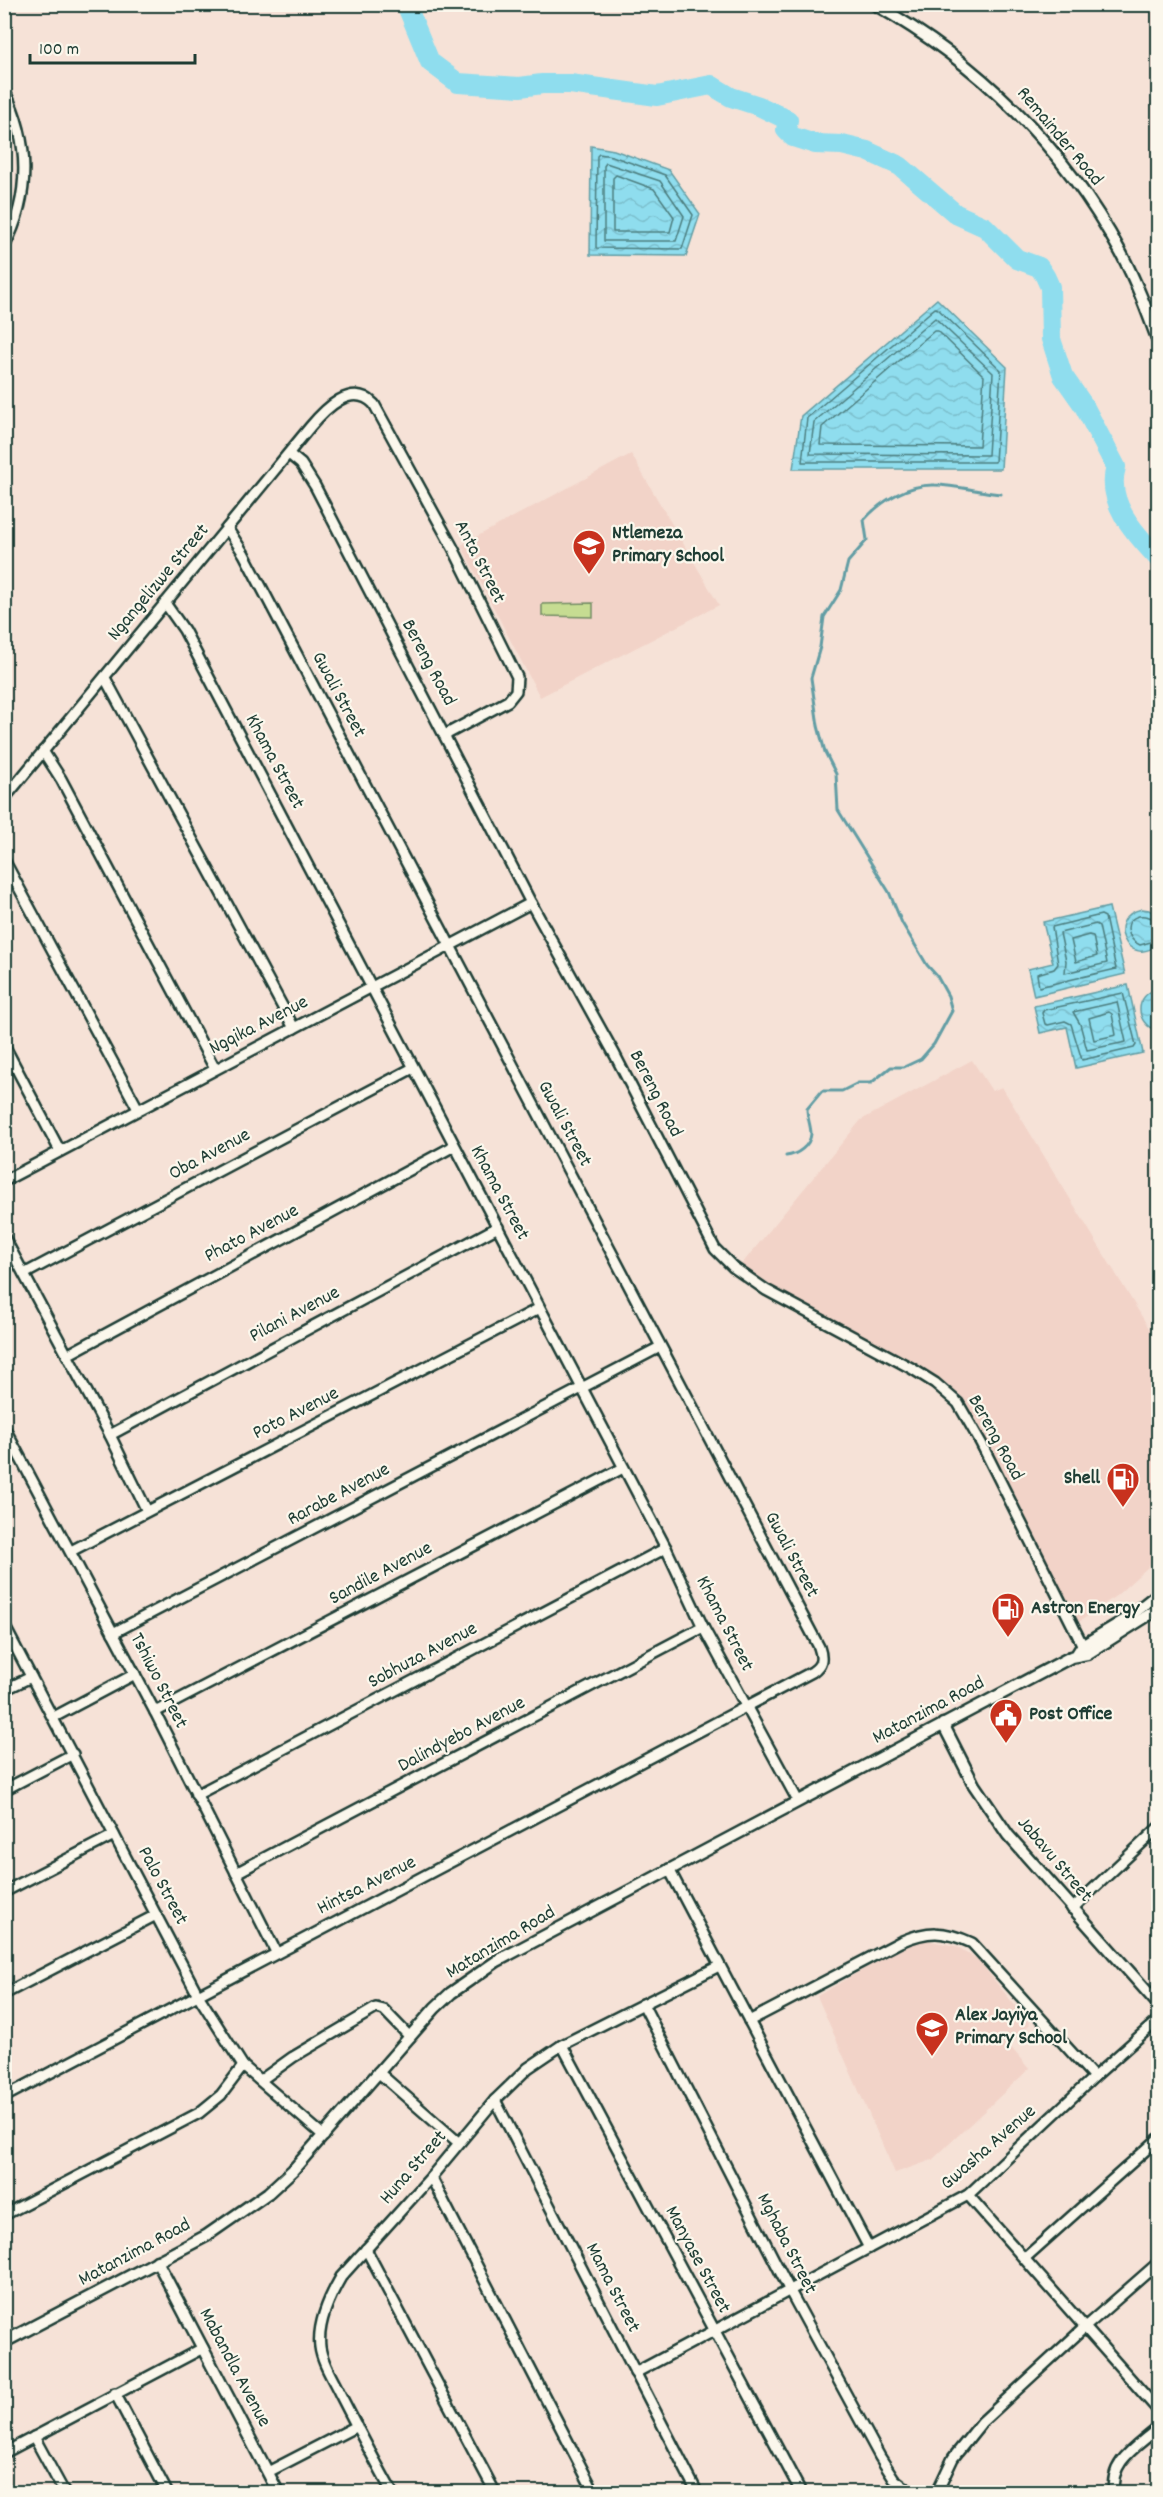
<svg xmlns="http://www.w3.org/2000/svg" width="1163" height="2497" viewBox="0 0 1163 2497" font-family="Dekko,sans-serif">
	<defs>
		<pattern id="water-waves" width="16" height="10" patternUnits="userSpaceOnUse" patternTransform="scale(1.5)"><rect width="16" height="10" fill="#8fddee"/><path d="M0 5q4-4 8 0t8 0" fill="none" stroke="#7bbfcd"/></pattern>
	</defs>
	<rect width="100%" height="100%" fill="#f6e2d7"/>
	<filter id="ink" filterUnits="userSpaceOnUse"><feTurbulence type="fractalNoise" baseFrequency=".0167" numOctaves="2"/><feDisplacementMap in="SourceGraphic" scale="12" xChannelSelector="R" yChannelSelector="G"/><feConvolveMatrix kernelMatrix="1 2 1 2 8 2 1 2 1" color-interpolation-filters="sRGB"/></filter>
	<g filter="url(#ink)">
		<g fill="#f2d3c8">
			<path d="M631,454l88,151 -179,92 -79,-152z"/>
			<path d="M972,1060l20,31 10,-4 156,256v215l-41,37 -42,30 -115,-226 -179,-105 -40,-29 120,-145z"/>
			<path d="M925,1940l31,6 21,13 53,65 -21,21 20,24 -97,91 -37,13 -78,-177 70,-40 22,-11z"/>
		</g>
		<path fill="#c6dc92" stroke="#728c63" stroke-width="1.5" d="M593,603v14l-51,-1v-12z"/>
		<g fill="url(#water-waves)" stroke="#629da4" stroke-width="1.5">
			<path d="M591,146l23,4 55,20 31,44 -14,42 -96,-1z"/>
			<path d="M937,299l70,68 -6,102h-208l8,-53z"/>
			<path d="M1109,907l16,67 -91,22 -6,-27 25,-6 -10,-41z"/>
			<path d="M1142,909l7,1 9,7v27c-30,26 -55,-27 -16,-35z"/>
			<path d="M1128,985l15,68 -67,15 -9,-41 -27,6 -6,-27z"/>
			<path d="M1158,989v42c-24,-7 -24,-37 0,-42z"/>
		</g>
		<g fill="none" stroke-linecap="round" stroke-linejoin="round">
			<g stroke="#4c7d7e" stroke-width="1.5">
				<path d="M599,154l13,2 53,19 28,40 -11,34 -86,-1 1,-92z"/>
				<path d="M606,163l54,18 24,35 -8,25h-72v-75z"/>
				<path d="M616,175l38,14 20,28 -4,15h-57v-54z"/>
				<path d="M935,308l3,1 63,61 -6,92h-193l5,-44z"/>
				<path d="M935,318l58,55 -5,82 -178,-1 4,-32z"/>
				<path d="M934,331h4l46,45 -5,70 -159,-1 2,-18z"/>
				<path d="M1101,915l4,2 11,52 -77,18 -2,-13 17,-5 4,-5 -6,-37z"/>
				<path d="M1158,920c-6,-1 -11,-6 -19,-4 -17,4 -12,24 1,29l18,-5"/>
				<path d="M1096,924l3,2 8,37 -42,10 1,-12 -6,-28z"/>
				<path d="M1089,935l4,1 4,20 -21,6 -5,-22z"/>
				<path d="M1123,993l13,52 -2,3 -52,12 -11,-36 -6,-3 -17,4 -3,-1 -3,-11 2,-3z"/>
				<path d="M1117,1002l9,40 -39,8 -7,-26 -7,-12z"/>
				<path d="M1109,1012l3,2 4,21 -22,5 -5,-22z"/>
			</g>
			<path stroke="#629da4" stroke-width="3" d="M786,1156c11,-1 24,-10 25,-22 0,-8 -4,-17 -4,-25l15,-18h20l16,-8h13l20,-16h13l17,-8 13,-15 18,-33 -4,-15 -11,-20 -10,-11 -25,-42 -13,-31 -51,-82 -2,-36 -11,-22 -7,-26 -7,-48 9,-31 4,-30 17,-27 7,-28 19,-22 -3,-20c17,-19 44,-36 71,-35 19,0 46,7 66,9"/>
			<path stroke="#8fddee" stroke-width="20" d="M406,4l24,58 28,21 62,4 22,-3h28l87,12 54,-11 20,12 28,9 29,14 -2,10 7,7 22,7 27,1 25,6 33,15 56,48 29,13 32,32 22,8 6,9 5,11 1,52 12,37 21,30 32,61c-11,36 20,67 42,91"/>
			<defs>
				<g id="minor">
					<path d="M4,90c26,51 27,106 0,157"/>
					<path d="M289,454l12,10 14,22 216,417 84,152 100,194 18,18 33,23 145,78 24,15 23,20 23,40 105,209"/>
					<path d="M165,603l19,27 72,137 410,781 37,79 95,174"/>
					<path d="M105,678l189,350"/>
					<path d="M43,751l18,28 154,290"/>
					<path d="M4,799l306,-372c15,-18 42,-46 64,-23l79,144 64,129 -1,14 -8,10 -63,34"/>
					<path d="M4,860l134,249"/>
					<path d="M4,1045l56,106"/>
					<path d="M4,1181l527,-278"/>
					<path d="M4,1237l106,198 37,76"/>
					<path d="M24,1274l389,-206"/>
					<path d="M67,1355l387,-209"/>
					<path d="M4,1427l151,285 121,240"/>
					<path d="M110,1435l388,-208"/>
					<path d="M71,1551l467,-242"/>
					<path d="M4,1625l194,370 45,71 81,70"/>
					<path d="M113,1633l547,-286"/>
					<path d="M4,1690l27,-13"/>
					<path d="M155,1712l468,-244"/>
					<path d="M54,1717l81,-43"/>
					<path d="M4,1790l69,-36"/>
					<path d="M196,1795l470,-247"/>
					<path d="M669,1869l200,379"/>
					<path d="M236,1873l467,-246"/>
					<path d="M4,1892l110,-57"/>
					<path d="M1072,1909l86,-81"/>
					<path d="M4,1994l152,-79"/>
					<path d="M643,2004l147,287 90,166 14,22 17,13"/>
					<path d="M749,2021l151,-79c28,-12 44,-12 72,1l122,134"/>
					<path d="M562,2045l239,447"/>
					<path d="M378,2072l81,71"/>
					<path d="M261,2080l32,-23 83,-49 8,2 26,27"/>
					<path d="M4,2097l808,-425c10,-7 11,-13 7,-25l-575,-1093 -17,-26"/>
					<path d="M495,2100l202,392"/>
					<path d="M431,2177l163,315"/>
					<path d="M968,2195l190,215"/>
					<path d="M4,2215l195,-102 22,-18 22,-29"/>
					<path d="M366,2249l129,243"/>
					<path d="M1025,2258l133,-119"/>
					<path d="M635,2373l333,-178 126,-118 64,-57"/>
					<path d="M115,2393l52,99"/>
					<path d="M34,2437l30,55"/>
					<path d="M4,2453l199,-105"/>
					<path d="M268,2472l89,-46"/>
					<path d="M392,2492c-18,-32 -35,-65 -52,-98 -7,-15 -18,-31 -20,-47 -3,-24 10,-51 21,-70l90,-100 64,-77 33,-32 34,-23 157,-79"/>
					<path d="M937,2492l16,-34 29,-36 103,-95 73,-64"/>
					<path d="M1114,2492c-5,-31 23,-45 44,-64"/>
				</g>
				<g id="tertiary">
					<path d="M874,4c105,59 190,143 247,249 15,28 26,58 37,88"/>
					<path d="M1077,1654l5,-8 43,-26 33,-26"/>
					<path d="M943,1724l31,61 34,50 150,169"/>
					<path d="M157,2261l121,231"/>
					<path d="M4,2342l202,-106 62,-43 25,-23 142,-162 16,-15 46,-32 574,-304 16,-3 71,-45"/>
				</g>
			</defs>
			<use href="#minor" stroke="#1f3d34" stroke-width="14"/>
			<use href="#tertiary" stroke="#1f3d34" stroke-width="15"/>
			<use href="#minor" stroke="#fbf7ec" stroke-width="9"/>
			<use href="#tertiary" stroke="#fbf7ec" stroke-width="10"/>
		</g>
	</g>
	<defs>
		<symbol id="school-pin" viewBox="-11 -11 22 30"><path d="M0 17L-7.5 6A9.5 9.5 0 1 1 7.5 6Z" fill="#c8321e" stroke="#fbf7ec"/><path d="M0-5L7-2L0 1L-7-2ZM-4 1L0 2.5L4 1V4Q0 6-4 4Z" fill="#fff"/></symbol>
		<symbol id="fuel-pin" viewBox="-11 -11 22 30"><path d="M0 17L-7.5 6A9.5 9.5 0 1 1 7.5 6Z" fill="#c8321e" stroke="#fbf7ec"/><path d="M-5.5-6h7V0h2V4h1.3V-2.5L3-4.5l.8-.8L6-3V5H2.5V1h-1V6h-7ZM-4.2-4.7v3.2H.2V-4.7Z" fill="#fff"/></symbol>
		<symbol id="civic-pin" viewBox="-11 -11 22 30"><path d="M0 17L-7.5 6A9.5 9.5 0 1 1 7.5 6Z" fill="#c8321e" stroke="#fbf7ec"/><path d="M-.6-6.5H3V-4.5H.6V-3L4-1V1h2V6H-6V1h2V-1L-.6-3ZM-1.2 2.5V6h2.4V2.5Z" fill="#fff"/></symbol>
	</defs>
	<g fill-rule="evenodd">
		<use href="#school-pin" x="570" y="527" width="38" height="52"/>
		<use href="#fuel-pin" x="1104" y="1460" width="38" height="52"/>
		<use href="#fuel-pin" x="989" y="1590" width="38" height="52"/>
		<use href="#civic-pin" x="987" y="1696" width="38" height="52"/>
		<use href="#school-pin" x="913" y="2009" width="38" height="52"/>
	</g>
	<g text-anchor="middle" dominant-baseline="central" stroke-width="4.5" stroke-linejoin="round" paint-order="stroke">
		<g font-size="20" fill="#1f3d34" stroke="#fbf7ec">
			<text transform="translate(1059 137) rotate(50)">Remainder Road</text>
			<text transform="translate(479 562) rotate(63)">Anta Street</text>
			<text transform="translate(159 583) rotate(-50)">Ngangelizwe Street</text>
			<text transform="translate(428 663) rotate(62)">Bereng Road</text>
			<text transform="translate(338 695) rotate(62)">Gwali Street</text>
			<text transform="translate(274 762) rotate(62)">Khama Street</text>
			<text transform="translate(259 1026) rotate(-27)">Ngqika Avenue</text>
			<text transform="translate(655 1094) rotate(63)">Bereng Road</text>
			<text transform="translate(564 1124) rotate(62)">Gwali Street</text>
			<text transform="translate(210 1155) rotate(-28)">Oba Avenue</text>
			<text transform="translate(499 1193) rotate(62)">Khama Street</text>
			<text transform="translate(252 1234) rotate(-28)">Phato Avenue</text>
			<text transform="translate(295 1315) rotate(-28)">Pilani Avenue</text>
			<text transform="translate(296 1414) rotate(-27)">Poto Avenue</text>
			<text transform="translate(995 1438) rotate(61)">Bereng Road</text>
			<text transform="translate(339 1495) rotate(-28)">Rarabe Avenue</text>
			<text transform="translate(791 1555) rotate(62)">Gwali Street</text>
			<text transform="translate(381 1574) rotate(-28)">Sandile Avenue</text>
			<text transform="translate(724 1624) rotate(63)">Khama Street</text>
			<text transform="translate(423 1656) rotate(-28)">Sobhuza Avenue</text>
			<text transform="translate(158 1681) rotate(63)">Tshiwo Street</text>
			<text transform="translate(929 1711) rotate(-28)">Matanzima Road</text>
			<text transform="translate(462 1735) rotate(-28)">Dalindyebo Avenue</text>
			<text transform="translate(1054 1860) rotate(50)">Jabavu Street</text>
			<text transform="translate(162 1886) rotate(62)">Palo Street</text>
			<text transform="translate(367 1886) rotate(-27)">Hintsa Avenue</text>
			<text transform="translate(501 1943) rotate(-31)">Matanzima Road</text>
			<text transform="translate(989 2148) rotate(-41)">Gwasha Avenue</text>
			<text transform="translate(414 2168) rotate(-49)">Huna Street</text>
			<text transform="translate(786 2244) rotate(63)">Mghaba Street</text>
			<text transform="translate(135 2253) rotate(-28)">Matanzima Road</text>
			<text transform="translate(697 2260) rotate(62)">Manyase Street</text>
			<text transform="translate(612 2288) rotate(63)">Mama Street</text>
			<text transform="translate(234 2368) rotate(62)">Mabandla Avenue</text>
		</g>
		<g font-size="20" font-weight="bold" fill="#1f3d34" stroke="#fbf7ec" text-anchor="start">
			<text x="612" y="534">Ntlemeza<tspan x="612" dy="23">Primary School</tspan></text>
			<text x="1100" y="1479" text-anchor="end">Shell</text>
			<text x="1031" y="1609">Astron Energy</text>
			<text x="1029" y="1715">Post Office</text>
			<text x="955" y="2016">Alex Jayiya<tspan x="955" dy="23">Primary School</tspan></text>
		</g>
	</g>
	<rect width="1163" height="2497" fill="none" stroke="#fbf7ec" stroke-width="24"/>
	<rect x="12" y="12" width="1139" height="2473" fill="none" stroke="#1f3d34" stroke-width="2" filter="url(#ink)"/>
	<path d="M30 54v9h165v-9" fill="none" stroke="#1f3d34" stroke-width="3"/>
	<text x="39" y="54" font-size="18" fill="#1f3d34" stroke="#fbf7ec" stroke-width="4.5" paint-order="stroke">100 m</text>
</svg>
